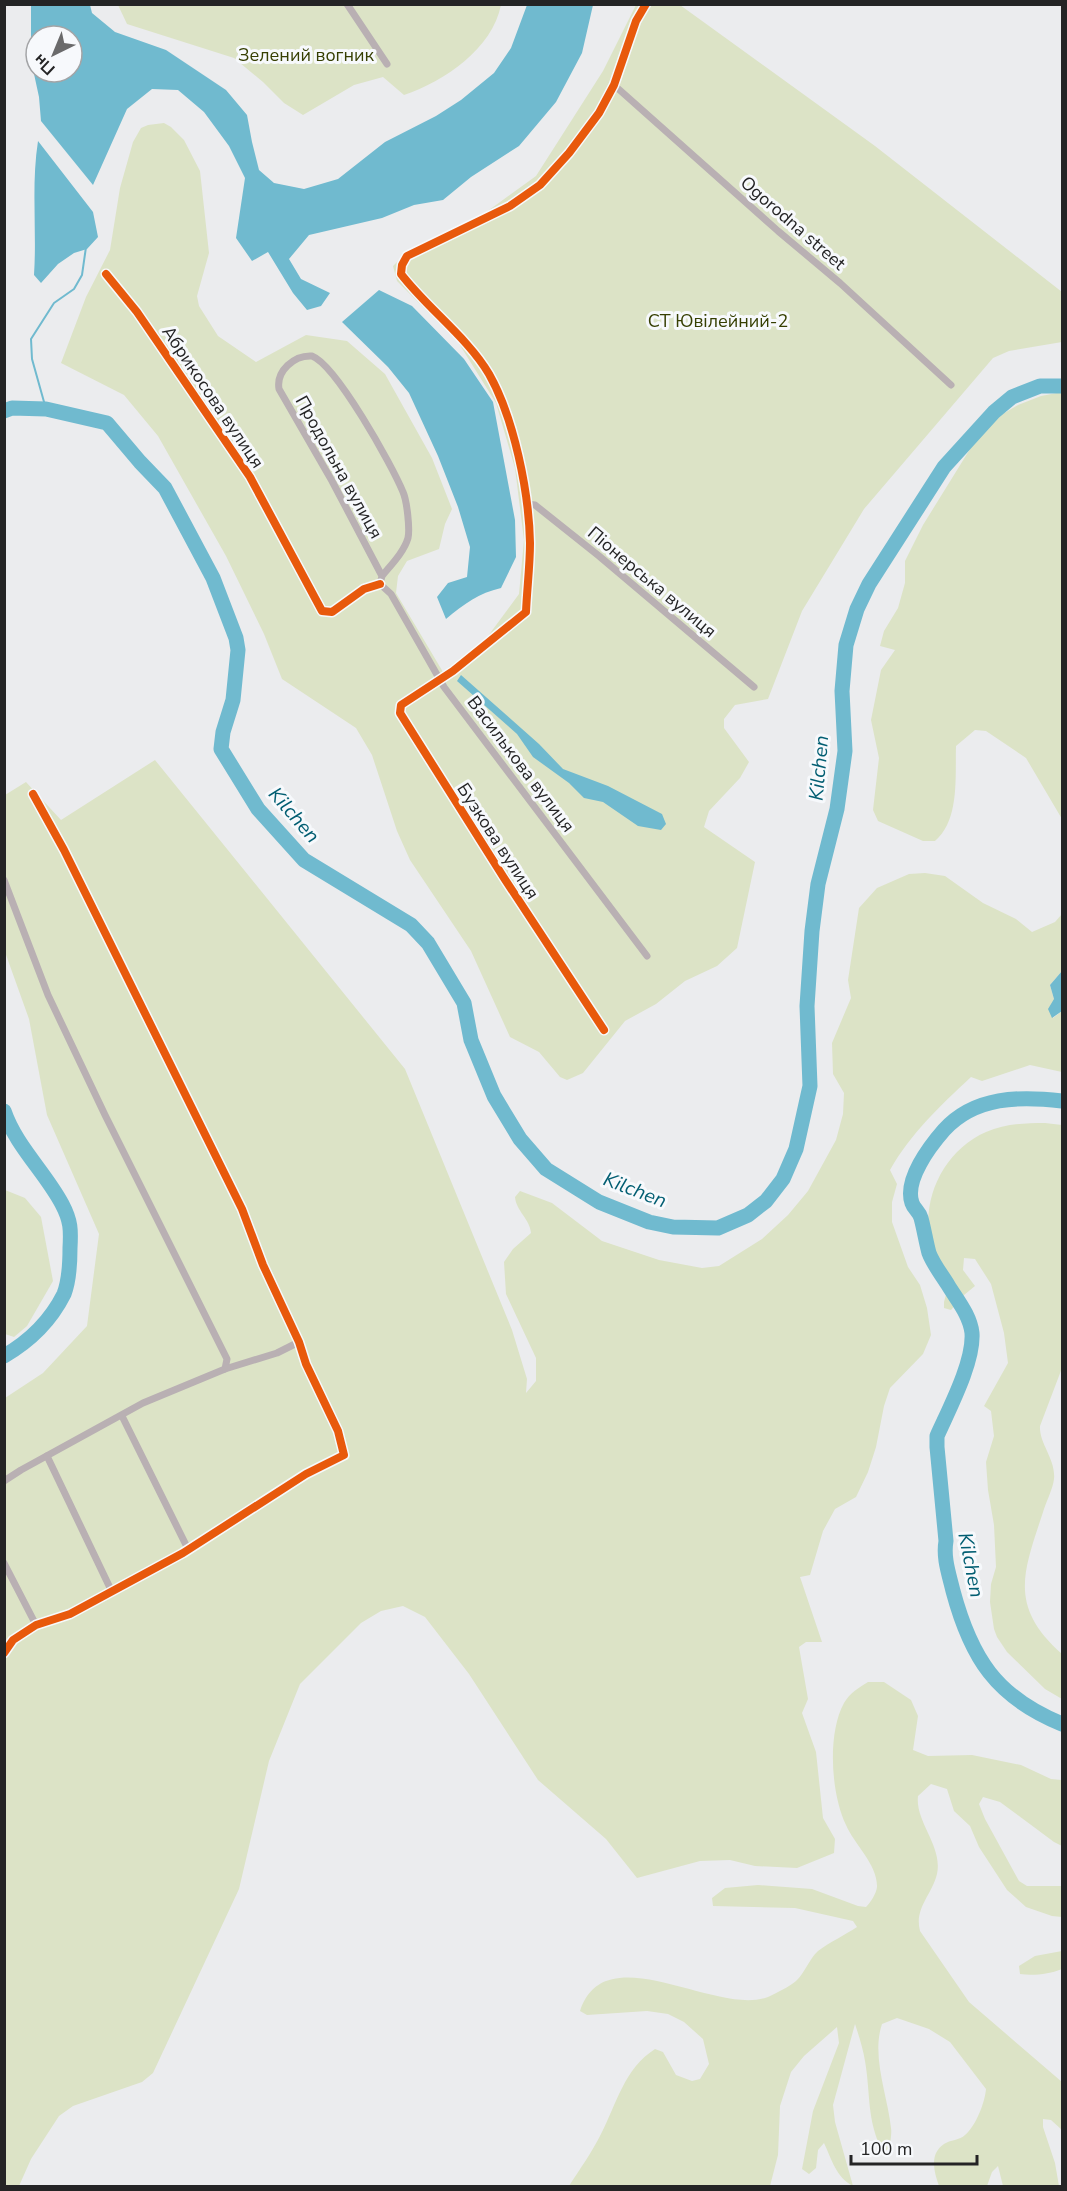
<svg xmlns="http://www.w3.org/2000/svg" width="1067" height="2191" viewBox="0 0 1067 2191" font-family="'Nunito Sans',sans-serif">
	<rect width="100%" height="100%" fill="#ebecee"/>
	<g fill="#dce3c6">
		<path d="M118,5h383c-9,44 -56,76 -97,90l-21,-18 -29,8 -51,30 -19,-12 -21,-21 -29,-24 -107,-34z"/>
		<path d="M636,5h44l195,141 187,146v50l-53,9 -16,7 -129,151 -62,102 -34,88 -33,6 -11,14v9l25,34 -9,16 -31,33 -5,16 51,35 -18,86 -20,18 -32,15 -29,23 -31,17 -42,52 -16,7 -7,-3 -21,-25 -29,-15 -39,-86 -61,-91 -13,-29 -25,-76 -16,-27 -74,-49 -18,-45 -38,-78 -68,-120 -34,-41 -63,-32 25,-66 24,-47 10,-62 13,-46 8,-14 7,-3 16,-2 7,4 13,13 16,31 9,82 -12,43 2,10 19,30 38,26 50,-27 41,6 38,33 47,84 20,51 -7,15 -6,25 -32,12 -9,15 -2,17 47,79 45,-36 31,-42 5,-54 -9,-72 -19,-65 -38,-61 -61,-61 -4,-15 11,-11 81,-42 51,-37 67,-105z"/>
		<path d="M1062,392v427l-36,-61 -40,-27 -11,-1 -19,16c-1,30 4,74 -21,95h-12l-45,-20 -5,-11 6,-52 -8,-38 10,-50 14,-20 -15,-4 4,-15 14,-23 7,-25v-22l18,-36 52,-84 19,-22 24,-14 23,-9z"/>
		<path d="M155,760l250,309 107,261 15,49 -1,14 10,-12v-23l-30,-64 -2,-32 9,-13 18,-16c-1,-14 -15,-22 -16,-36l5,-6 32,12 50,38 57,19 43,8 17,-2 43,-27 26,-24 20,-24 28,-51 7,-26 1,-21 -11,-19 -1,-31 19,-45 -3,-18 11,-72 18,-20 32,-14 16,-1 20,3 38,27 33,16 16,13 23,-10 7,-8v57l-12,14 4,14 -1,19 9,-7v61l-32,-7 -48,16 -11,-4c-31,29 -60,56 -81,93l7,14 -5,18v20l16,45 12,18 7,23 4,27 -8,19 -33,34 -6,18 -8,41 -8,25 -12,25 -21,12 -12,22 -13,44 -10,2 22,65h-16l-7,5 9,52 -6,14 14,39 7,66 12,21 -1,14 -37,15 -42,-2 -25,-6 -30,1 -63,17 -31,-39 -68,-59 -69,-106 -44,-57 -22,-11 -22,5 -20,12 -61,61 -31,77 -30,128 -86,184 -11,9 -69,24 -14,10 -28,43 -12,27h-15l1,-788 38,-25 44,-47 12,-92 -52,-119 -18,-96 -24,-67v-157l21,-13 35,38z"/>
		<path d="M1045,1123l17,2v243l-22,58c-1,18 16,33 14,53 -1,9 -7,21 -10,30 -20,62 -37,96 18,145v45l-17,-10 -38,-37 -10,-15 -3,-8 -4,-27 1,-18 5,-17 -2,-42 -6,-35 -2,-28 8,-26 -3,-25 -7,-5 24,-43 -4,-30 -13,-49 -16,-25 -11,-1 -1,12 12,16 -11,9 -13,15 -7,-2v-6l6,-22c-8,-11 -16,-23 -19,-37 -11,-43 13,-93 55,-111 19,-8 38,-9 59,-9z"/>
		<path d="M5,1190l20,8 16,19 12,64 -26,45 -13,11 -9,-3z"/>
		<path d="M868,1682h16l27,18 7,16 -5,34 15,6 44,-1 49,10 30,14 11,1v66l-8,-4 -54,-40 -17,-5 -4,7 6,15 34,62 8,5h35v31l-10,-1 -26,-9 -19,-17 -28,-43 -9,-21 -16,-15 -7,-22 -16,-5 -13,12c-3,26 25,50 19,78 -5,21 -23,34 -17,57l49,71 93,80v48l-11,-10 -8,-1v8l12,36 4,23h-56l-5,-20 -6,6 -5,14h-48c-5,-14 -10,-32 5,-42 6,-4 16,-4 21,-9 11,-9 20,-33 21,-46l-36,-47 -21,-13 -32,-11 -15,6c-11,32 6,73 9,104 1,6 -1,13 -1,19l-7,6c-17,-35 -12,-57 -18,-92 -2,-12 -6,-25 -10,-37l-22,81 2,17 18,64c-17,-9 -21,-26 -29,-43l-6,7 -2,18 -7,6 -7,-5 11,-58 26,-68 -2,-16 -33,29 -13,16 -11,34 -2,49 -8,31h-201c11,-17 23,-34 32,-52 16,-31 23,-65 54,-85l8,3 13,23 16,6 8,-2 9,-15 -6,-25 -19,-17 -16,-8 -21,-3 -60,4 -7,-4c25,-77 136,6 188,-14 8,-4 21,-10 28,-16 9,-8 13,-22 22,-30 12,-9 27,-16 39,-24l-4,-6 -58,-13 -82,-2 -1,-8 13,-10 33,-3 54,4 46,17 8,1c5,-5 10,-13 11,-20 1,-22 -23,-43 -31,-62 -15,-31 -19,-91 -2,-122 6,-10 14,-15 24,-21z"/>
		<path d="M1062,1951v18c-12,5 -29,7 -42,5l-1,-8 16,-10z"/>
	</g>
	<g fill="#70bacf" fill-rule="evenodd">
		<path d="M31,5h59l2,8 23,19 51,18 60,40 21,25 5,27 7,28 15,13 30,6 34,-10 47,-37 51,-26 25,-16 33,-27 17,-25 16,-43h66l-11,48 -26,49 -37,44 -48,31 -28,23 -29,5 -32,13 -73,17 -20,24 12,20 29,14 -9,13 -14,4 -14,-17 -25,-41 -16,9 -16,-23 9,-60 -16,-32 -25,-34 -26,-22 -26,-1 -25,20 -34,76 -52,-64 -2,-24 -8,-37zM36,36h36v36h-36z"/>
		<path d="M38,141l55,71 5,25 -11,12 -13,4 -16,11 -17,19 -7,-8c3,-45 -3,-89 4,-134z"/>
		<path d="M379,290l33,16 52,53 29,43 22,118 1,37 -15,31c-22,5 -37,16 -55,31l-9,-22 11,-14 19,-6 3,-30 -12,-40 -20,-51 -29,-63 -21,-26 -46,-45z"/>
		<path d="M461,675l78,69 24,25 45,17 54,28 4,10 -5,6 -23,-4 -35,-24 -19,-4 -15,-15 -36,-26 -16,-23 -60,-53z"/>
		<path d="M1062,971v40l-10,7 -4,-9 6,-10 -4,-14z"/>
	</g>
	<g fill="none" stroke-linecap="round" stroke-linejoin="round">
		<path stroke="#70bacf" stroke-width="2" d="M46,409l-14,-50 -1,-20 23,-36 20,-14 8,-14 4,-28"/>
		<g stroke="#70bacf" stroke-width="15">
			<path d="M4,411l8,-3 34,1 61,14 33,39 25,26 48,90 23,60 2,12 -5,50 -10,32 -2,17 37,60 46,51 107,65 17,18 36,60 7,37 23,56 26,43 26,30 53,33 50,20 24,5 45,1 30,-13 18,-14 17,-22 13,-30 14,-63 -3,-80 5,-75 6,-47 19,-75 8,-58 -3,-60 4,-46 11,-36 12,-25 75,-117 50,-55 18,-15 28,-11h22"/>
			<path d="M1062,1101c-42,-5 -87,-5 -118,29 -14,16 -40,50 -32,73 2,6 7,8 9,15 3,11 5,24 8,35 4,11 13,22 19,32 9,15 22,30 24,48 2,29 -23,76 -35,103v11l9,94c-3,17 3,33 7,50 18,67 43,106 109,133"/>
			<path d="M4,1111c12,35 41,61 58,93 9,17 9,26 8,44 0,14 -1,33 -6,46 -13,26 -34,47 -60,62"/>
		</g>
		<g stroke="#b9b0b3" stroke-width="7">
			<path d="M347,4l40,60"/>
			<path d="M614,85l164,146 62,52 111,102"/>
			<path d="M106,274l31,38 113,165 72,134 10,1 32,-23 16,-5"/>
			<path d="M527,504l8,1 64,51 155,131"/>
			<path d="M380,584l2,-8 -50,-95 -53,-92c-3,-18 15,-34 33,-33 24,9 80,109 91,136 4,9 7,37 5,46 -4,14 -17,27 -26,38"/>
			<path d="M380,584l11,10 53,93 203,269"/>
			<path d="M4,880l44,115 57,120 122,244 -2,10 -82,34 -122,67 -17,11"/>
			<path d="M604,1030l-100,-152 -104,-165 1,-8 52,-34 73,-59c1,-23 4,-47 4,-69 -1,-51 -16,-125 -41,-169 -21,-36 -62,-66 -88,-100l1,-9 5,-9 103,-50 30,-21 29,-32 30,-40 15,-28 22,-64 10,-17"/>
			<path d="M225,1369l52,-16 22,-11"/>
			<path d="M122,1416l66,133"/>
			<path d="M47,1456l65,136"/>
			<path d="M4,1563l32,62"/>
			<path d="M4,1653l9,-13 23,-15 34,-11 113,-61 123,-79 38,-19 -6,-24 -32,-67 -7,-22 -36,-77 -21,-56 -178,-359 -31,-56"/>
		</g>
		<defs>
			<g id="cycleway">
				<path d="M106,274l31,38 113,165 72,134 10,1 32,-23 16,-5"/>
				<path d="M604,1030l-100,-152 -104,-165 1,-8 52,-34 73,-59c1,-23 4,-47 4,-69 -1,-51 -16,-125 -41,-169 -21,-36 -62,-66 -88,-100l1,-9 5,-9 103,-50 30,-21 29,-32 30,-40 15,-28 22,-64 10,-17"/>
				<path d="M4,1653l9,-13 23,-15 34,-11 113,-61 123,-79 38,-19 -6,-24 -32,-67 -7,-22 -36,-77 -21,-56 -178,-359 -31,-56"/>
			</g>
		</defs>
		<use href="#cycleway" stroke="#f7f9fc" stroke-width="11"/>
		<use href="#cycleway" stroke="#e8590c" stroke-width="8"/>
	</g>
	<g text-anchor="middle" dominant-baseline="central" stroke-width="6" stroke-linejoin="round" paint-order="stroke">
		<g font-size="18" fill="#363f02" stroke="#f7f9fc">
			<text x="306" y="55">Зелений вогник</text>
			<text x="718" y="321">СT Ювілейний-2</text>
		</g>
		<g font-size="18" fill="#242425" stroke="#f7f9fc">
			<text transform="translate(793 223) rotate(41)">Ogorodna street</text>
			<text transform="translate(213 397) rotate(56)">Абрикосова вулиця</text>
			<text transform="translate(339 467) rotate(61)">Продольна вулиця</text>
			<text transform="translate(652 582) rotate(40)">Піонерська вулиця</text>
			<text transform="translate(521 764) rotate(53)">Василькова вулиця</text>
			<text transform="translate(498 841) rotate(57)">Бузкова вулиця</text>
		</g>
		<g font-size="20" font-style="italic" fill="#025e72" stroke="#f7f9fc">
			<text transform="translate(819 768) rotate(-85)">Kilchen</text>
			<text transform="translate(294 815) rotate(49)">Kilchen</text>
			<text transform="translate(635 1190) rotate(21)">Kilchen</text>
			<text transform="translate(971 1565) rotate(79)">Kilchen</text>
		</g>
	</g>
	<rect width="1067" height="2191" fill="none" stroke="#242425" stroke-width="12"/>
	<g transform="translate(54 54) rotate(223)"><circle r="28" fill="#f7f9fc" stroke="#a3a4a6" stroke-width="1.5"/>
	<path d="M0-4.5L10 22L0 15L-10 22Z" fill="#6a6a6b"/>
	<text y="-9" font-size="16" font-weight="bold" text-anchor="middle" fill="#242425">Пн</text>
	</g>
	<path d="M851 2155v9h126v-9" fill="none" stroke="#242425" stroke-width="3"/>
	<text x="860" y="2155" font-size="18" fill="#242425" stroke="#f7f9fc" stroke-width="4.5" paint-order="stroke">100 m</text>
</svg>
